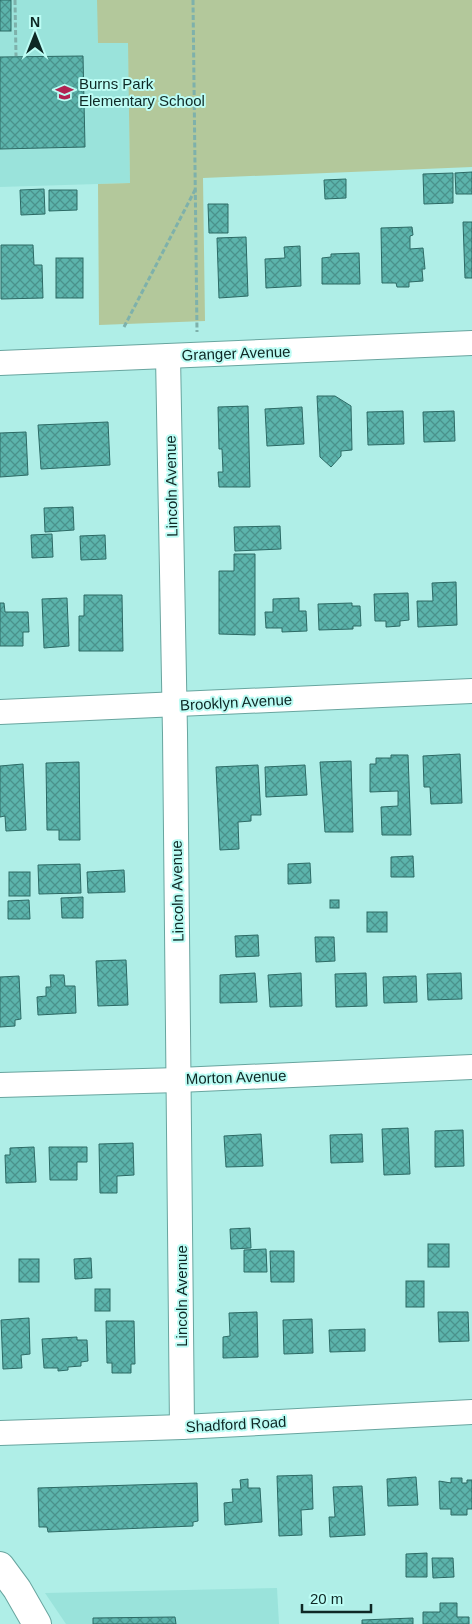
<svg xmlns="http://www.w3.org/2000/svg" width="472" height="1624" viewBox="0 0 472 1624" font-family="Arial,sans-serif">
	<defs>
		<pattern id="building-cross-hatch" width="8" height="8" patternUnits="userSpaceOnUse" patternTransform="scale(1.25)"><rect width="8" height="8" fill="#5cb4ac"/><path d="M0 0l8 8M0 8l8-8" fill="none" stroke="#4a928c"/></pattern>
	</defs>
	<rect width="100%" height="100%" fill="#afeee7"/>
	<g fill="#9ae3db">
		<path d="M0,0h128l2,183 -130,4z"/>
		<path d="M277,1588l2,36h-213l-21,-31z"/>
	</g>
	<path fill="#b3c89b" d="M97,0h375v167l-269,11 2,143 -106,4 -1,-141 32,-1 -2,-140h-30z"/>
	<g fill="url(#building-cross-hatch)" stroke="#2c6a65">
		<rect x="0" y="0" width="11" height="31"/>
		<path d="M83,56l2,91 -85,2v-92z"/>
		<path d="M472,172v22h-16l-1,-21z"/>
		<path d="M453,173v30l-29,1 -1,-30z"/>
		<path d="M346,179v19l-21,1 -1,-19z"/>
		<path d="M44,189l1,25 -24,1 -1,-25z"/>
		<path d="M49,190h28v20l-28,1z"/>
		<path d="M208,204h20v29h-19z"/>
		<path d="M463,222h9v56h-7z"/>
		<path d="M412,227l1,8 -3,1v13l13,-1 2,21h-3l1,12 -14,1v5h-12l-1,-4h-14l-1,-55z"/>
		<path d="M246,237l2,59 -29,2 -2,-60z"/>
		<path d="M1,245h32l1,20h8l1,33 -42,1z"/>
		<path d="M300,246l1,40 -35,2 -1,-29 20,-1 -1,-11z"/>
		<path d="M359,253l1,31h-38v-26l9,-1v-3z"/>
		<rect x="56" y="258" width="27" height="40"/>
		<path d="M317,396h18l16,10 1,44 -11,1v5l-10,11 -11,-10z"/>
		<path d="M248,406l2,81h-31l-1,-15h5l-1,-23h-3l-1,-42z"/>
		<path d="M302,407l2,37 -37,2 -2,-37z"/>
		<path d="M403,411l1,33 -36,1 -1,-33z"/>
		<path d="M454,411l1,30 -31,1 -1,-30z"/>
		<path d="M108,422l2,43 -69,4 -3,-44z"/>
		<path d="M26,432l2,43 -28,2v-44z"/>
		<path d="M73,507l1,23 -29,2 -1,-24z"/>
		<path d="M280,526l1,23 -46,2 -1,-24z"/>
		<path d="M52,534l1,23 -21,1 -1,-23z"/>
		<path d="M105,535l1,24 -25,1 -1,-24z"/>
		<path d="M234,554h21v81l-36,-1v-63h15z"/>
		<path d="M456,582l1,43 -39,2 -1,-26h16l-1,-18z"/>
		<path d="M408,593l1,27 -9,1v5l-14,1v-6h-11l-1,-27z"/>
		<path d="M84,595h38l1,56h-44v-35h5z"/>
		<path d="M67,598l2,48 -25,2 -2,-49z"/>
		<path d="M299,598v13h7l1,20 -25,1v-4h-16l-1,-16h8v-13z"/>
		<path d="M0,603h4l1,9h23l1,20h-6v14h-23z"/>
		<path d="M352,603v3h8l1,20h-8v3l-34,1 -1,-26z"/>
		<path d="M460,754l2,49 -31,1 -1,-17h-6l-1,-31z"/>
		<path d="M391,755h17l3,80h-29l-1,-28 17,-1v-15l-28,1v-28h6v-6h15z"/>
		<path d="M351,761l2,71h-28l-5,-70z"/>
		<path d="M79,762l1,78h-21v-10h-12l-1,-67z"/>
		<path d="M23,764l3,66 -20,1 -1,-15 -5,1v-51z"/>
		<path d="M258,765l3,50h-10v6l-13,1 1,27 -19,1 -4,-83z"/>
		<path d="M305,765l2,30 -41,2 -1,-30z"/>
		<path d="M413,856l1,21h-23v-20z"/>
		<path d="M310,863l1,20 -23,1v-20z"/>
		<path d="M80,864l1,29 -42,1 -1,-29z"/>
		<path d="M124,870l1,22 -37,1 -1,-21z"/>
		<rect x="9" y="872" width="21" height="24"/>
		<path d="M83,897v21h-21l-1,-20z"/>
		<path d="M29,900l1,19h-22v-18z"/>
		<rect x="330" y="900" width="9" height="8"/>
		<rect x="367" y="912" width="20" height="20"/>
		<path d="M258,935l1,21 -23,1 -1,-21z"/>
		<path d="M315,937h19l1,24 -19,1z"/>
		<path d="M126,960l2,45 -30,1 -2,-45z"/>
		<path d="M255,973l2,29 -37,1v-28z"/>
		<path d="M301,973l1,33 -32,1 -2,-32z"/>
		<path d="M366,973l1,33 -31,1 -1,-33z"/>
		<path d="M461,973l1,26 -34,1 -1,-26z"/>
		<path d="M50,975h14l1,11h10l1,27 -38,2 -1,-18 9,-1v-9h5z"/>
		<path d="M19,976l2,43 -6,1v6l-15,1v-50z"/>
		<path d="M416,976l1,26 -33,1 -1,-26z"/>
		<path d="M408,1128l2,46 -26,1 -2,-46z"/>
		<path d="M463,1130l1,36 -29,1v-36z"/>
		<path d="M261,1134l2,32 -37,1 -2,-31z"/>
		<path d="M362,1134l1,28 -32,1 -1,-28z"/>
		<path d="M133,1143l1,32 -17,1v17h-17l-1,-49z"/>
		<path d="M34,1147l2,35 -30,1 -1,-28h5v-7z"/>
		<path d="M49,1147h38v15h-10v18h-27z"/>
		<path d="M250,1228l1,20 -20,1 -1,-20z"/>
		<rect x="428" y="1244" width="21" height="23"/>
		<path d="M266,1249l1,23h-23v-22z"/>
		<path d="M270,1251h24v31h-23z"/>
		<path d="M91,1258l1,20 -17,1 -1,-20z"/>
		<rect x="19" y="1259" width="20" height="23"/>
		<rect x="406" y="1281" width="18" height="26"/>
		<rect x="95" y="1289" width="15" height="22"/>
		<path d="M257,1312l1,45 -35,1v-21l7,-1 -1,-23z"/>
		<path d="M438,1312h30l1,29 -30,1z"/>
		<path d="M29,1318l1,36 -9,1 1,13 -19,1 -2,-49z"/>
		<path d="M312,1319l1,34 -29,1 -1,-34z"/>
		<path d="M106,1321h28l1,43h-4v9h-19v-10h-5z"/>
		<path d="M365,1329v22l-35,1 -1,-22z"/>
		<path d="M77,1337v3h10l1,21 -7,1v4l-13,1v3l-10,1v-3h-14l-2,-29z"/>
		<path d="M312,1475l1,34 -12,1 1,25 -23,1 -2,-60z"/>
		<path d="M416,1477l2,28 -30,1 -1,-27z"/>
		<path d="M451,1478h11v5h5v-3h5v29h-5v6h-16v-6h-11l-1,-28 12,2z"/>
		<path d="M248,1479v9h12l2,34 -37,3 -1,-22 9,-1 -1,-13h9l-1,-9z"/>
		<path d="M197,1483l1,38 -5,1v4l-145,6 -1,-5h-8l-1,-39z"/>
		<path d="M362,1486l3,49 -35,2 -1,-20h6l-2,-30z"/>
		<path d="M427,1553v24h-21v-23z"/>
		<path d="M432,1558h21l1,19 -21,1z"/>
		<path d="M440,1603h17v14h12v7h-46v-12h17z"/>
		<path d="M175,1617l1,7h-83v-6z"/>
		<path d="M413,1618v6h-51v-4z"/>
	</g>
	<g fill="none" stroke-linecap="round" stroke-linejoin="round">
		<defs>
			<g id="minor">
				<path d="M168,356l7,377 7,694"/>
				<path d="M0,363l472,-20"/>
				<path d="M0,712l472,-21"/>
				<path d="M0,1085l179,-5 293,-13"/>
				<path d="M0,1433l182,-6 290,-15"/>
			</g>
			<path id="secondary" d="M0,1566l17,23 20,35"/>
		</defs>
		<use href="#minor" stroke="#68a59f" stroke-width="26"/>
		<use href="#secondary" stroke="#68a59f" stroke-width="30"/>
		<g stroke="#7eb1ab" stroke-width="3" stroke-dasharray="5 2.5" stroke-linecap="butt">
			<path d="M15,0l1,56"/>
			<path d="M193,0l4,332"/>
			<path d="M124,327l71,-137"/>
		</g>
		<use href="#minor" stroke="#fff" stroke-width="24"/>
		<use href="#secondary" stroke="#fff" stroke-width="28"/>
	</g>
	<defs>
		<symbol id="school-bare" viewBox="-9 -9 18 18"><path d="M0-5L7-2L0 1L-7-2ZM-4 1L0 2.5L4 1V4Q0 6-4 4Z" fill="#b22252" stroke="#bcfcf4" stroke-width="2.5" paint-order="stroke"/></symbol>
	</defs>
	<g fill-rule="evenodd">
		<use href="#school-bare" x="52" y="80" width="25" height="25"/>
	</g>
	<g text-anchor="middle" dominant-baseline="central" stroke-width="4" stroke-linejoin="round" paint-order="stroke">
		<g font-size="15" fill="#0e2825" stroke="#bcfcf4" text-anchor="start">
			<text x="79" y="83">Burns Park<tspan x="79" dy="17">Elementary School</tspan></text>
		</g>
		<g font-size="15" fill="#0e2825" stroke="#bcfcf4">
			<text transform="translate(236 353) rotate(-2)">Granger Avenue</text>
			<text transform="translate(171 486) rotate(-91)">Lincoln Avenue</text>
			<text transform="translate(236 702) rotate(-3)">Brooklyn Avenue</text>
			<text transform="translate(177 891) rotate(-91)">Lincoln Avenue</text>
			<text transform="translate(236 1077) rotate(-2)">Morton Avenue</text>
			<text transform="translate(181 1296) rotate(-90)">Lincoln Avenue</text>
			<text transform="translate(236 1424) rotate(-3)">Shadford Road</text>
		</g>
	</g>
	<g transform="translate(35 35)" stroke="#bcfcf4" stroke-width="4" paint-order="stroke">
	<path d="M0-4L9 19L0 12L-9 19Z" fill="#0e2825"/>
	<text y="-8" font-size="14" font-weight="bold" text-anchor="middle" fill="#0e2825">N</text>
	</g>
	<path d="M302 1604v8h69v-8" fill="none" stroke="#0e2825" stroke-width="2.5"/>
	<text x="310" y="1604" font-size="15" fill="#0e2825" stroke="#bcfcf4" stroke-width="4" paint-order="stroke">20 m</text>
</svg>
